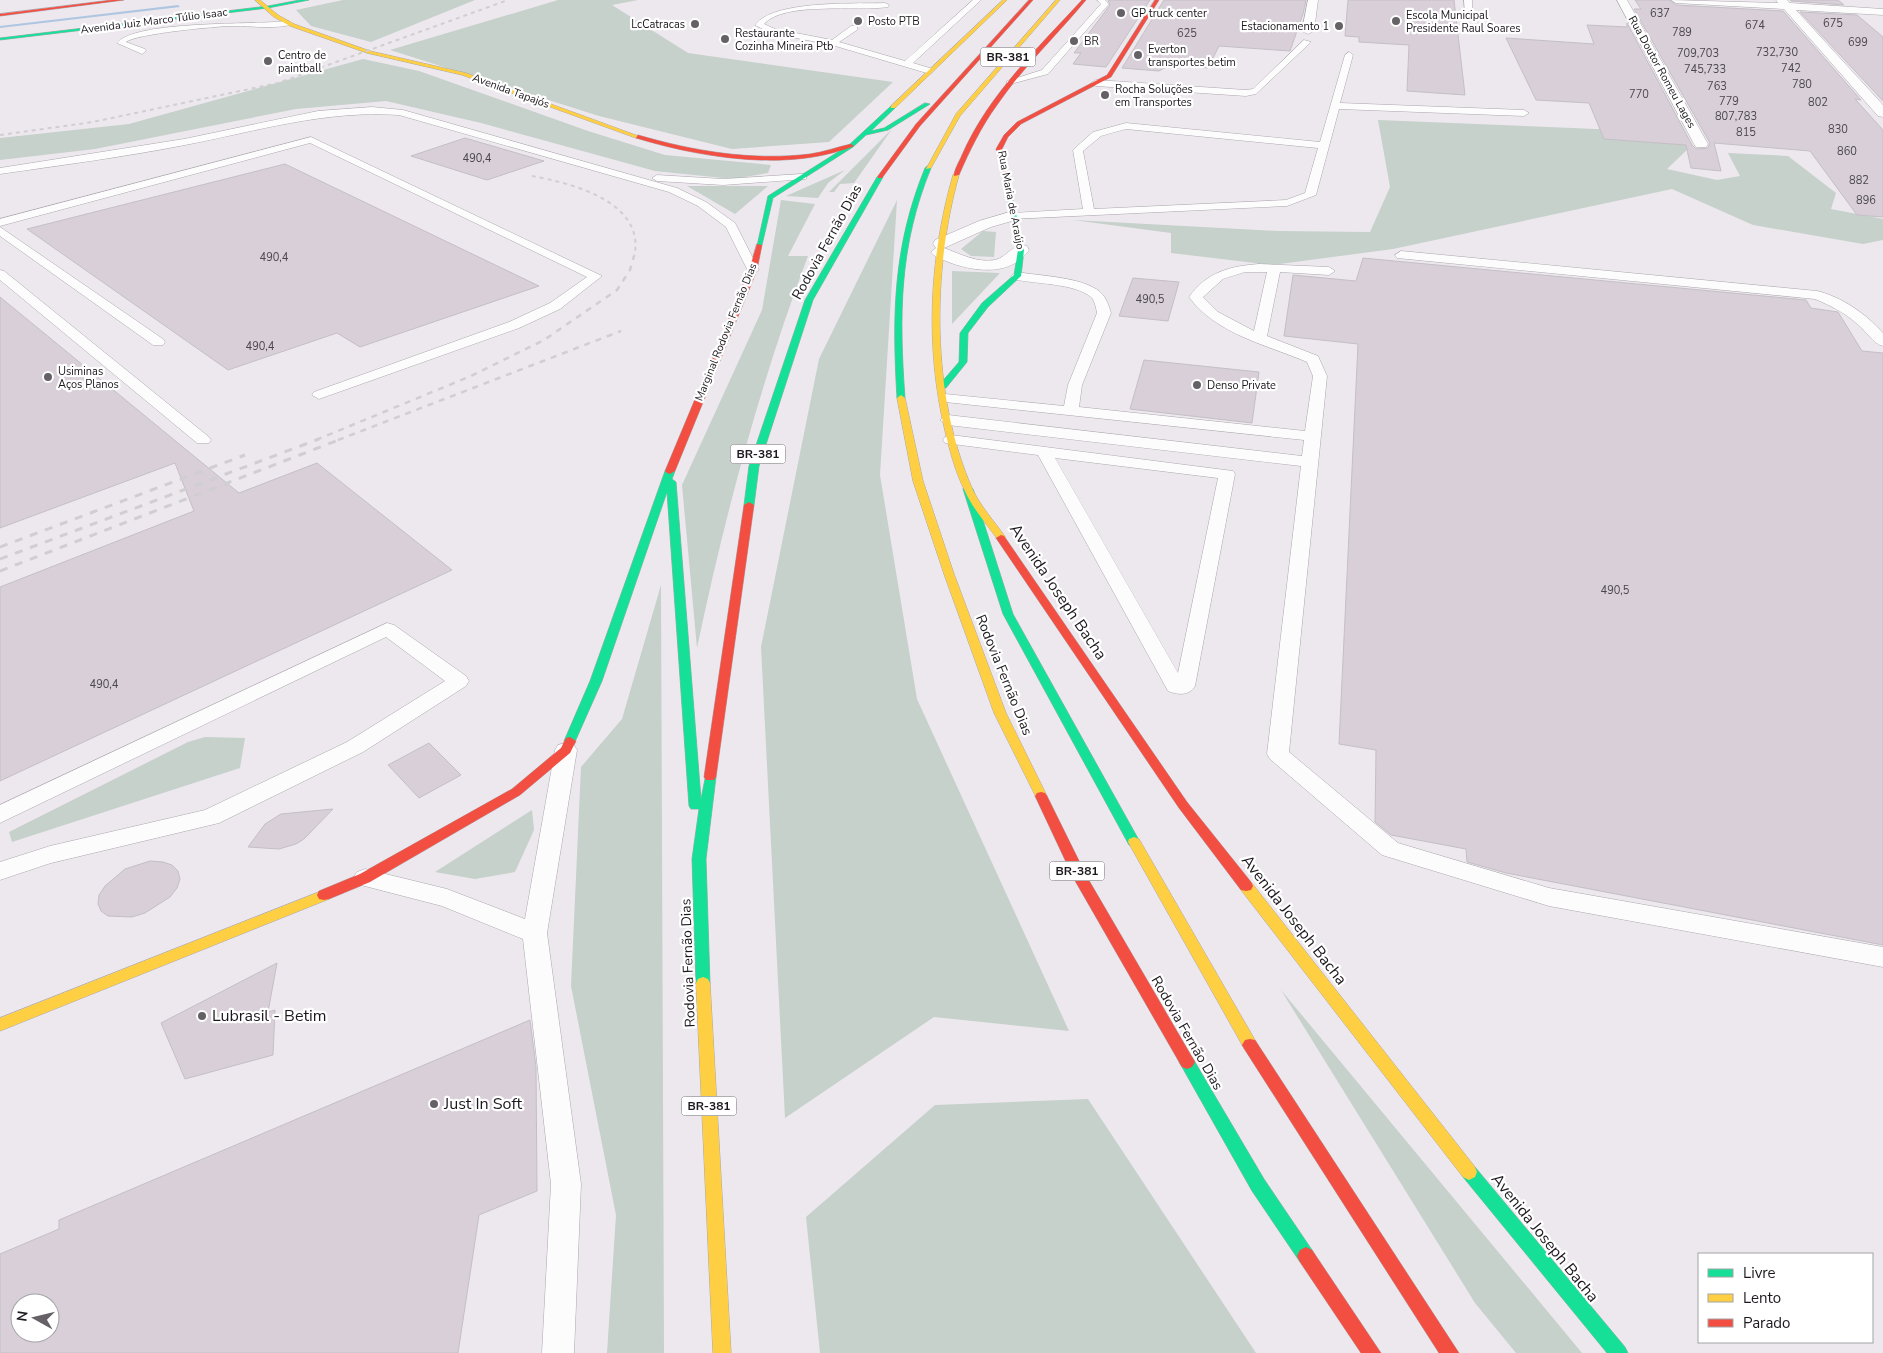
<svg xmlns="http://www.w3.org/2000/svg" width="1883" height="1353" viewBox="0 0 1883 1353" font-family="'Nunito Sans',sans-serif">
	<rect width="100%" height="100%" fill="#ede8ee"/>
	<g fill="#c5d1ca">
		<path d="M343,0h132l-104,42 -60,-16 -15,-16z"/>
		<path d="M558,0h80l-26,5 76,48 205,29 -64,60 -97,7 -133,-33 -209,-66z"/>
		<path d="M363,59l56,12 169,60 77,24 106,10 -3,8 -35,6 -78,-8 -174,-48 -95,-22 -90,8 -201,40 -95,11v-22l129,-14z"/>
		<path d="M1662,119l30,26 -25,24 50,11 23,-4 -12,-23 60,3 48,37 -5,16 52,10v21l-20,4 -110,-19 -81,-36 -279,60 -121,16 -101,-12v-20l-98,-13 205,11 92,1 20,-45 -12,-67 267,11z"/>
		<path d="M892,129l-38,54 -14,1 -6,8h-5z"/>
		<path d="M845,170l-17,13 -10,15 -32,-2z"/>
		<path d="M687,186h81l-33,28z"/>
		<path d="M781,200l34,4 -27,52h20c-48,127 -83,259 -111,392l-15,-163 80,-175z"/>
		<path d="M897,200l-17,275 37,224 152,332 -135,-14 -149,101 -24,-471 58,-288z"/>
		<path d="M983,231l13,1 -2,25 -23,-1 -10,-7z"/>
		<path d="M952,271l48,2 -48,51z"/>
		<path d="M661,585l3,768h-57l9,-138 -45,-229 10,-219 41,-48z"/>
		<path d="M205,737l40,1 -5,30 -228,74 -3,-10 179,-90z"/>
		<path d="M532,810l2,20 -19,42 -40,7 -40,-7z"/>
		<path d="M1281,990l301,363h-66l-41,-50z"/>
		<path d="M1088,1099l168,254h-436l-14,-136 129,-112z"/>
	</g>
	<g fill="none" stroke-linecap="round" stroke-linejoin="round">
		<path fill="#afc6e1" fill-rule="evenodd" d="M178,5l2,2 -180,21v-2z"/>
	</g>
	<g fill="#d8cfd9" stroke="#c4bfc5" fill-rule="evenodd">
		<path d="M1108,0h42l-44,67 -33,-3 8,-11h-7l36,-48z"/>
		<path d="M1164,0h142l-3,14 -13,37 -71,-5 -11,22 -38,-3 -11,6 -37,-3z"/>
		<path d="M1348,0h106l11,95 -58,-4 2,-46 -50,-3v-5l-14,-1z"/>
		<path d="M1635,0h34l7,5 107,6 78,89 -6,-1 28,31v87l-26,-2 -47,-64 -96,-8 7,28 -30,-3 -5,-23 -82,-6 -15,-36 -53,-3 -30,-62 88,6 -7,-19 40,2v-4l65,122 4,4 12,-1 2,-5 -76,-134h7z"/>
		<path d="M1790,0h48l6,5 -53,-4z"/>
		<path d="M1800,12l57,3 26,22v64z"/>
		<path d="M465,138l79,23 -57,19 -76,-24z"/>
		<path d="M285,164l254,122 -179,61 -23,-14 -109,37 -201,-141z"/>
		<path d="M1363,258l443,42 5,8 27,4 24,39 21,2v592l-377,-72 -39,-11 -1,-13 -75,-14 -16,-13 1,-72 -37,-6 19,-400 -74,-8 9,-61 63,6z"/>
		<path d="M1133,278l46,4 -11,39 -49,-5z"/>
		<path d="M0,297l239,196 78,-30 135,107 -452,211v-194l194,-76 -19,-48 -175,65z"/>
		<path d="M1144,360l115,12 -7,51 -122,-14z"/>
		<path d="M429,743l32,32 -42,23 -31,-33z"/>
		<path d="M333,809l-29,30 -8,5 -17,5 -31,-2 17,-23 16,-10z"/>
		<path d="M150,861l13,1 9,3 6,6 2,8 -3,9 -7,9 -25,16 -13,4 -24,-1 -7,-5 -3,-7 1,-9 6,-9 20,-17z"/>
		<path d="M277,963l-9,49 7,-2 -2,45 -88,24 -24,-56z"/>
		<path d="M530,1020l6,47 1,124 -58,24 -21,138h-458v-99l59,-25v-9zM20,1303h30v30h-30z"/>
	</g>
	<g fill="none" stroke-linecap="round" stroke-linejoin="round">
		<defs>
			<g id="lane">
				<path d="M973,0h8l-68,63 20,6 1,2 -4,3 -98,-29 -62,-12 -15,-8c18,-25 99,-21 130,-22l4,2 -1,2c-31,5 -104,-6 -124,17l11,5 57,11 19,-14h6v4l-18,12 66,19z"/>
				<path d="M1097,0h8l4,4 -61,70 -41,11v-4l35,-11 59,-66z"/>
				<path d="M1464,0h8v13l-7,-2z"/>
				<path d="M288,21l4,2 -1,2c-20,4 -38,1 -58,1 -16,0 -98,8 -107,16l19,7 1,2 -4,3 -25,-11c19,-23 138,-18 171,-22z"/>
				<path d="M1304,40l7,2 -55,52 -10,2 -150,-10 -5,-3 5,-3 150,10 7,-1z"/>
				<path d="M1349,52l4,3 -13,48 184,7 5,3 -5,3 -185,-7 -23,86 -29,11 -274,13 -6,-3 6,-3 70,-4 -10,-59 20,-18 33,-9 194,19 25,-87zM1126,129l192,19 -13,45 -19,7 -192,9 -11,-58 18,-15z"/>
				<path d="M372,107l31,3 274,78 29,14 29,21 24,47 -6,4 -4,-1 -23,-46 -28,-21 -29,-14 -270,-77c-74,-5 -142,16 -214,30 -61,12 -123,20 -185,29v-6l184,-29 134,-28z"/>
				<path d="M311,137l291,139 -42,33 -41,19 -200,71 -7,-4 2,-3 195,-70 41,-19 37,-26 -277,-134 -310,83v-7z"/>
				<path d="M802,174l4,1v4l-83,6 -66,-4 -5,-3 5,-3 66,4z"/>
				<path d="M0,227l163,112 2,3 -2,3h-10l-153,-109z"/>
				<path d="M1401,251l416,40c25,6 49,23 66,42v13c-10,-2 -18,-17 -27,-23 -12,-11 -27,-18 -41,-24l-418,-41 -2,-3z"/>
				<path d="M1259,264l70,3 6,4 -6,4 -49,-3 -13,64 51,20 9,20 -38,376 109,91 151,45 334,59v20l-334,-61 -167,-51 -112,-96 -3,-5 34,-288 -353,-41 -8,-5 8,-5 354,41 2,-16 -359,-38 -7,-4 7,-4 119,12 4,-21 29,-72c-1,-5 -2,-11 -5,-15 -15,-15 -59,-14 -79,-19l-2,-3 6,-4c23,4 66,5 83,20 6,5 9,14 11,21l-29,72 -3,22 226,24 8,-55 -6,-14c-40,-17 -91,-28 -118,-65 18,-25 41,-31 70,-33zM1245,272h22l-13,59 -36,-19 -15,-15 20,-18z"/>
				<path d="M0,270l4,1 205,166 2,3 -2,3h-12l-197,-163z"/>
				<path d="M951,435l282,36 2,3 -40,212c-6,10 -17,9 -27,5l-130,-236 -93,-12 -2,-3 2,-3zM1055,458l163,20 -40,195z"/>
				<path d="M387,623l7,2 72,51 3,5 -3,5 -103,66 -144,71 -168,40 -51,17v-18l50,-16 155,-36 142,-68 98,-61 -59,-44 -386,186v-18z"/>
				<path d="M566,743l8,2 3,5 -30,183 34,251 -7,169h-32l9,-169 -28,-245 -81,-33 -85,-22 -4,-6 4,-6 8,-3 82,20 78,30 30,-169 3,-5z"/>
			</g>
			<g id="street">
				<path d="M1308,0h10l-4,31 -6,3 -6,-3z"/>
				<path d="M1617,0h10l81,144 -2,3h-10l-2,-3z"/>
				<path d="M1671,0l107,3 -2,-3h11l3,3 93,6v6l-87,-5 87,95v12l-5,-1 -94,-107 -108,-6z"/>
				<path d="M1013,211l6,2 2,3 -2,3 -28,8 -47,21c16,6 33,15 51,12 13,-3 17,-17 32,-14l2,4c-18,26 -52,22 -78,13 -7,-3 -16,-5 -20,-11l5,-4 -3,-4 2,-4 44,-19z"/>
			</g>
			<g id="fast">
				<path d="M300,0h9l-41,8 -268,32v-2l268,-32z"/>
				<path d="M925,103l5,1 -42,26 -22,5 -13,12 -80,51 -11,47 -5,1 11,-50 81,-51 42,-39 5,1 -25,24 13,-3z"/>
				<path d="M928,166l3,2c-32,78 -32,147 -26,230l-4,3 -4,-3c-5,-83 -4,-152 28,-230z"/>
				<path d="M880,175l3,2 -70,123 -54,166 -5,39 -5,3 -3,-1 -2,-2 5,-39 56,-166 72,-123z"/>
				<path d="M1006,180l3,2 15,68 -3,26 -33,31 -20,26 -1,29 -21,26h-6v-4l19,-22 1,-29 22,-30 32,-28 4,-25 -15,-68z"/>
				<path d="M670,468l5,3 -3,8 4,3 25,317 5,-25h8l2,3 -10,82 4,124 -2,4 -5,2 -5,-2 -2,-4 -4,-124 7,-50h-8l-2,-3 -22,-314 -65,189 -28,63 -4,1 -6,-4 26,-60 75,-210z"/>
				<path d="M968,486l5,3 40,125 127,228 -1,3 -5,2 -5,-2 -126,-231 -40,-125z"/>
				<path d="M1187,1055l5,2 72,122 48,71 3,6 -3,6 -6,3 -6,-3 -48,-71 -70,-124 -3,-5 3,-5z"/>
				<path d="M1469,1164l6,3 150,180 3,6h-21l-144,-176 -2,-5 2,-5z"/>
			</g>
			<g id="slow">
				<path d="M255,0h5l18,15 16,9 76,27 96,22 175,64 -5,1 -174,-63 -95,-22 -77,-27 -16,-9z"/>
				<path d="M1003,0h4l-112,108h-4v-2z"/>
				<path d="M1056,0h4l-100,116 -29,52 -5,1 30,-55z"/>
				<path d="M956,173l3,2c-27,96 -28,220 13,313 8,18 23,34 34,50l-5,3 -3,-1c-12,-17 -26,-32 -34,-51 -9,-18 -14,-38 -19,-58 -20,-84 -16,-173 8,-256z"/>
				<path d="M901,395l4,3 18,83 31,93 52,139 41,83 -2,3h-8l-43,-86 -50,-139 -31,-93 -16,-83z"/>
				<path d="M1134,837l5,2 116,201 3,5 -3,5 -5,1 -5,-1 -117,-208 1,-3z"/>
				<path d="M1246,881l5,1 224,285 2,5 -2,5 -6,3 -6,-3 -222,-287 -2,-4 2,-4z"/>
				<path d="M324,890l5,1 2,4 -2,4 -329,132v-13z"/>
				<path d="M703,977l5,2 2,4 21,370h-18l-17,-370 2,-4z"/>
			</g>
			<g id="jam">
				<path d="M112,0h12l-124,16v-2z"/>
				<path d="M1029,0h4l-113,126 -38,52h-4v-2l38,-52z"/>
				<path d="M1082,0h4c-29,35 -63,67 -89,105 -16,22 -27,45 -38,70l-5,1c0,-6 5,-14 8,-21 26,-60 76,-107 120,-155z"/>
				<path d="M1155,0h4l-48,77 -90,47 -13,13 -6,12 7,33 -5,1 -8,-34 8,-14 13,-13 90,-47z"/>
				<path d="M638,135c55,16 114,26 172,19 14,-2 27,-7 41,-10l3,2c-6,3 -15,5 -22,7 -60,16 -137,3 -196,-15z"/>
				<path d="M757,244l5,1 -5,25 -82,201 -5,3 -3,-1 -2,-2 84,-201z"/>
				<path d="M749,502l5,3 -38,272 -2,3h-8l-2,-3 40,-272z"/>
				<path d="M1001,535l3,1 183,266 64,80 2,4 -2,4 -5,1 -5,-1 -62,-82 -183,-270z"/>
				<path d="M570,737l6,4 -6,12 -50,42 -150,87 -41,17 -5,1 -5,-1 -2,-4 2,-4 41,-17 152,-85 49,-41 5,-10z"/>
				<path d="M1041,792l4,1 2,3 40,81 105,180 3,5 -3,5 -5,2 -5,-2 -108,-188 -39,-83 2,-3z"/>
				<path d="M1250,1039l5,1 204,313h-20l-194,-303 -3,-5 3,-5z"/>
				<path d="M1306,1247l6,3 69,103h-20l-61,-91 -3,-6 3,-6z"/>
			</g>
		</defs>
		<use href="#lane" stroke="#aba7ac" stroke-width="1"/>
		<use href="#street" stroke="#aba7ac" stroke-width="1"/>
		<use href="#fast" stroke="#aba7ac" stroke-width="1"/>
		<use href="#slow" stroke="#aba7ac" stroke-width="1"/>
		<use href="#jam" stroke="#aba7ac" stroke-width="1"/>
		<use href="#lane" fill="#fcfcfc" fill-rule="evenodd"/>
		<use href="#street" fill="#fcfcfc" fill-rule="evenodd"/>
		<use href="#fast" fill="#16e098" fill-rule="evenodd"/>
		<use href="#slow" fill="#ffcf43" fill-rule="evenodd"/>
		<use href="#jam" fill="#f24e42" fill-rule="evenodd"/>
		<g stroke="#d0ced1" stroke-width="2" stroke-dasharray="4 4" stroke-linecap="butt">
			<path d="M0,135l93,-13 185,-39 230,-83"/>
			<path d="M532,176c39,7 115,26 102,81"/>
		</g>
		<g stroke="#d0ced1" stroke-width="2.5" stroke-dasharray="6 6" stroke-linecap="butt">
			<path d="M316,440l155,-64 73,-36 73,-50 13,-20 4,-14"/>
			<path d="M338,440l283,-109"/>
		</g>
		<g stroke="#d0ced1" stroke-width="3" stroke-dasharray="8 8" stroke-linecap="butt">
			<path d="M0,547l245,-92"/>
			<path d="M0,559l319,-120"/>
			<path d="M0,571l341,-132"/>
		</g>
	</g>
	<g fill="#656166" stroke="#fff" stroke-width="2">
		<circle cx="1121" cy="13" r="5"/>
		<circle cx="858" cy="21" r="5"/>
		<circle cx="1396" cy="21" r="5"/>
		<circle cx="695" cy="24" r="5"/>
		<circle cx="1339" cy="26" r="5"/>
		<circle cx="725" cy="39" r="5"/>
		<circle cx="1074" cy="41" r="5"/>
		<circle cx="1138" cy="55" r="5"/>
		<circle cx="268" cy="61" r="5"/>
		<circle cx="1105" cy="95" r="5"/>
		<circle cx="48" cy="377" r="5"/>
		<circle cx="1197" cy="385" r="5"/>
		<circle cx="202" cy="1016" r="5"/>
		<circle cx="434" cy="1104" r="5"/>
	</g>
	<g text-anchor="middle" dominant-baseline="central" stroke-width="4.5" stroke-linejoin="round" paint-order="stroke">
		<g font-size="11" fill="#1c181d" stroke="#fff" text-anchor="start">
			<text x="1131" y="13">GP truck center</text>
			<text x="1406" y="15">Escola Municipal<tspan x="1406" dy="13">Presidente Raul Soares</tspan></text>
			<text x="868" y="21">Posto PTB</text>
			<text x="685" y="24" text-anchor="end">LcCatracas</text>
			<text x="1329" y="26" text-anchor="end">Estacionamento 1</text>
			<text x="735" y="33">Restaurante<tspan x="735" dy="13">Cozinha Mineira Ptb</tspan></text>
			<text x="1084" y="41">BR</text>
			<text x="1148" y="49">Everton<tspan x="1148" dy="13">transportes betim</tspan></text>
			<text x="278" y="55">Centro de<tspan x="278" dy="13">paintball</tspan></text>
			<text x="1115" y="89">Rocha Soluções<tspan x="1115" dy="13">em Transportes</tspan></text>
			<text x="58" y="371">Usiminas<tspan x="58" dy="13">Aços Planos</tspan></text>
			<text x="1207" y="385">Denso Private</text>
		</g>
		<g font-size="11" fill="#4b464c">
			<text x="1660" y="13">637</text>
			<text x="1833" y="23">675</text>
			<text x="1755" y="25">674</text>
			<text x="1682" y="32">789</text>
			<text x="1187" y="33">625</text>
			<text x="1858" y="42">699</text>
			<text x="1777" y="52">732,730</text>
			<text x="1698" y="53">709,703</text>
			<text x="1791" y="68">742</text>
			<text x="1705" y="69">745,733</text>
			<text x="1802" y="84">780</text>
			<text x="1717" y="86">763</text>
			<text x="1639" y="94">770</text>
			<text x="1729" y="101">779</text>
			<text x="1818" y="102">802</text>
			<text x="1736" y="116">807,783</text>
			<text x="1838" y="129">830</text>
			<text x="1746" y="132">815</text>
			<text x="1847" y="151">860</text>
			<text x="477" y="158">490,4</text>
			<text x="1859" y="180">882</text>
			<text x="1866" y="200">896</text>
			<text x="274" y="257">490,4</text>
			<text x="1150" y="299">490,5</text>
			<text x="260" y="346">490,4</text>
			<text x="1615" y="590">490,5</text>
			<text x="104" y="684">490,4</text>
		</g>
		<g font-size="11" fill="#1c181d" stroke="#fff">
			<text transform="translate(154 21) rotate(-7)">Avenida Juiz Marco Túlio Isaac</text>
			<text transform="translate(1662 72) rotate(61)">Rua Doutor Romeu Lages</text>
			<text transform="translate(511 91) rotate(20)">Avenida Tapajós</text>
			<text transform="translate(1011 200) rotate(79)">Rua Maria de Araújo</text>
			<text transform="translate(726 332) rotate(-68)">Marginal Rodovia Fernão Dias</text>
		</g>
		<g fill="#fff" stroke="#605d61" stroke-width="1">
			<rect x="980.5" y="47.5" width="55" height="19" rx="4"/>
			<rect x="730.5" y="444.5" width="55" height="19" rx="4"/>
			<rect x="1049.5" y="861.5" width="55" height="19" rx="4"/>
			<rect x="681.5" y="1096.5" width="55" height="19" rx="4"/>
		</g>
		<g font-size="12" font-weight="bold" fill="#1c181d">
			<text x="1008" y="57">BR-381</text>
			<text x="758" y="454">BR-381</text>
			<text x="1077" y="871">BR-381</text>
			<text x="709" y="1106">BR-381</text>
		</g>
		<g font-size="14" fill="#1c181d" stroke="#fff">
			<text transform="translate(827 242) rotate(-61)">Rodovia Fernão Dias</text>
			<text transform="translate(1004 675) rotate(68)">Rodovia Fernão Dias</text>
			<text transform="translate(688 963) rotate(-92)">Rodovia Fernão Dias</text>
			<text transform="translate(1187 1033) rotate(60)">Rodovia Fernão Dias</text>
		</g>
		<g font-size="16" fill="#1c181d" stroke="#fff">
			<text transform="translate(1058 592) rotate(56)">Avenida Joseph Bacha</text>
			<text transform="translate(1294 920) rotate(52)">Avenida Joseph Bacha</text>
			<text transform="translate(1545 1238) rotate(51)">Avenida Joseph Bacha</text>
		</g>
		<g font-size="16" fill="#1c181d" stroke="#fff" text-anchor="start">
			<text x="212" y="1016">Lubrasil - Betim</text>
			<text x="444" y="1104">Just In Soft</text>
		</g>
	</g>
	<rect x="1698" y="1253" width="175" height="90" fill="#ffffff" stroke="#a4a3a5"/>
	<rect x="1708" y="1269" width="25" height="8" fill="#16e098" stroke="#a4a3a5"/>
	<text x="1743" y="1278" font-size="15" fill="#1c181d">Livre</text>
	<rect x="1708" y="1294" width="25" height="8" fill="#ffcf43" stroke="#a4a3a5"/>
	<text x="1743" y="1303" font-size="15" fill="#1c181d">Lento</text>
	<rect x="1708" y="1319" width="25" height="8" fill="#f24e42" stroke="#a4a3a5"/>
	<text x="1743" y="1328" font-size="15" fill="#1c181d">Parado</text>
	<g transform="translate(35 1318) rotate(278)"><circle r="24" fill="#ffffff" stroke="#a4a3a5"/>
	<path d="M0-4L9 19L0 12L-9 19Z" fill="#656166"/>
	<text y="-8" font-size="14" font-weight="bold" text-anchor="middle" fill="#1c181d">N</text>
	</g>
</svg>
